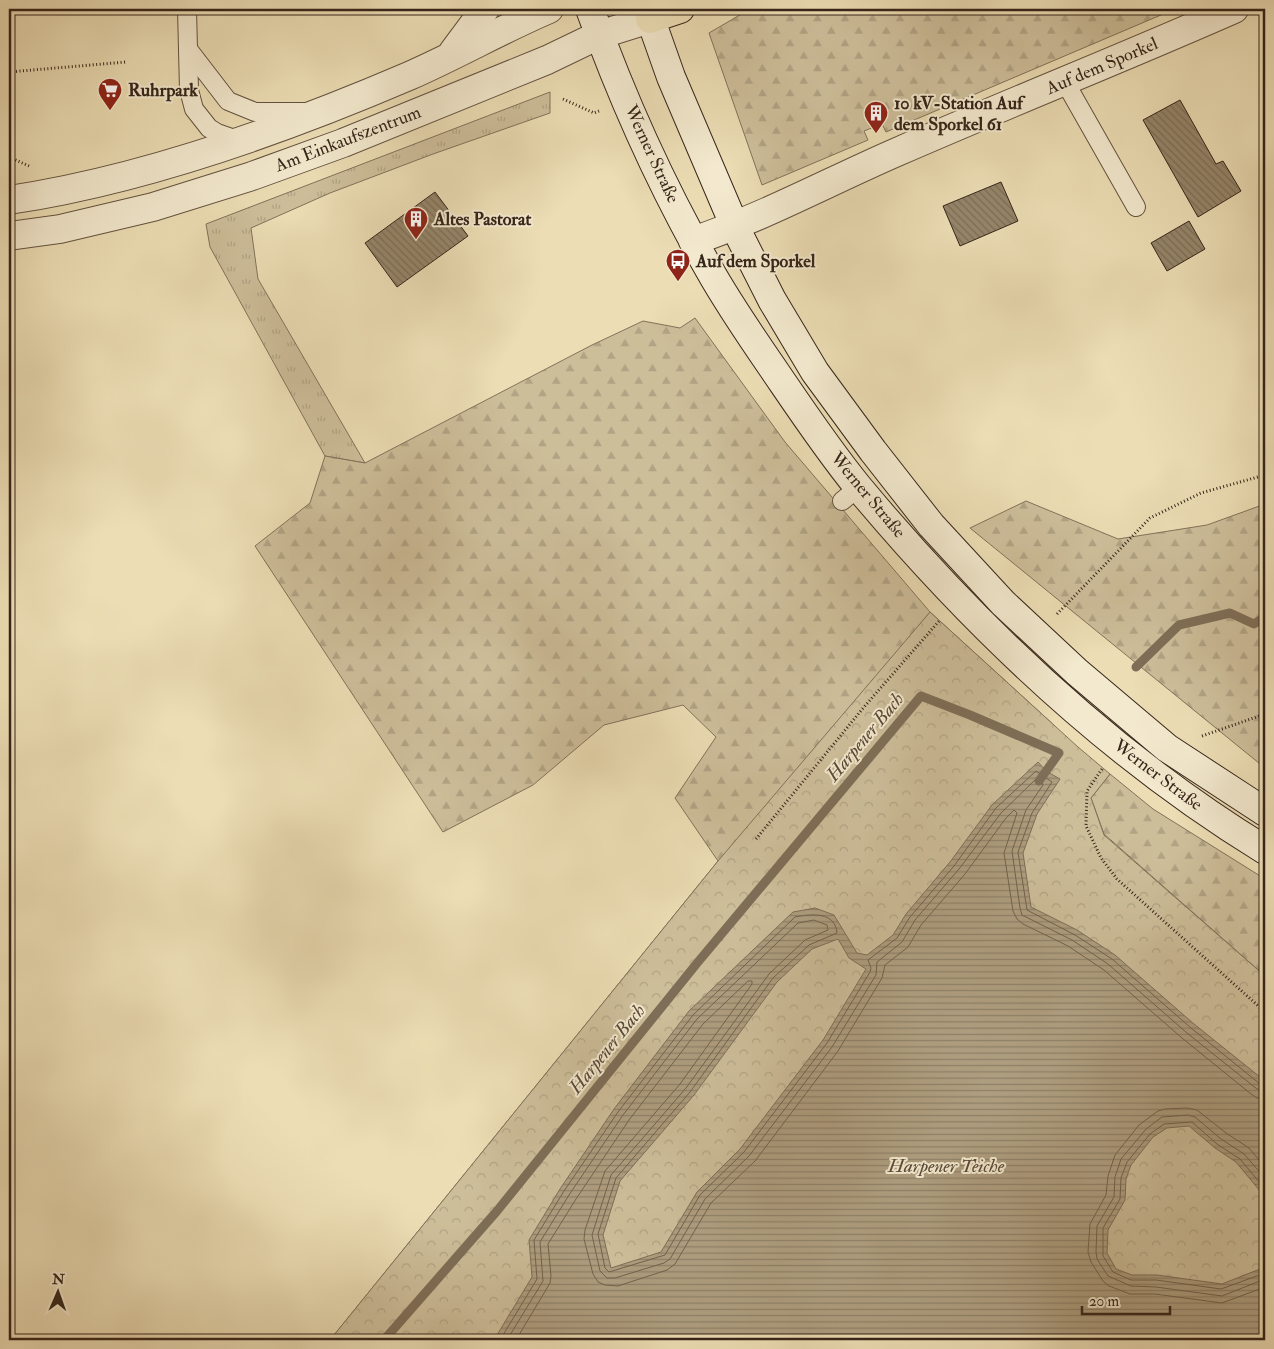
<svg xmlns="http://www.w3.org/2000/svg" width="1274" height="1349" viewBox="0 0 1274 1349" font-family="'IM FELL Double Pica',serif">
	<defs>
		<pattern id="grass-tufts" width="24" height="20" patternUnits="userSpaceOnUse" patternTransform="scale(1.25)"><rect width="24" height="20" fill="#cdbe9a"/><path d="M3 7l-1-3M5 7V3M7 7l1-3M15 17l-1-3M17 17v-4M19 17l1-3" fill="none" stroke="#b1a384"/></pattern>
		<pattern id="forest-firs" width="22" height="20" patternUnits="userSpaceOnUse" patternTransform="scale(1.25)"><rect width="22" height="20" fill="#cdbe9a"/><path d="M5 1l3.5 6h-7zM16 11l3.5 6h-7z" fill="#b1a384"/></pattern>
		<pattern id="park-crowns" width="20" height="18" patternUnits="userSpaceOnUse" patternTransform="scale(1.25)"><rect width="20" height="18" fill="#cdbe9a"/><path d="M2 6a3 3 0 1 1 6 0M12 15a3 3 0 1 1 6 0" fill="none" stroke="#b1a384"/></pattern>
		<pattern id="water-rules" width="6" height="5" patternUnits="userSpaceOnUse" patternTransform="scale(1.25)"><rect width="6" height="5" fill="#ae9e80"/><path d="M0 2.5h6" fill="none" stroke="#8e8168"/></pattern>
		<pattern id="building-back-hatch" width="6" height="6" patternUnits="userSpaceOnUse" patternTransform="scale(1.25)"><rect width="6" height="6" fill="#95856a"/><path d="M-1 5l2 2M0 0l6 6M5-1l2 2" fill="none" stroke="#7a6d56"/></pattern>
	</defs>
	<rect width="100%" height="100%" fill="#ecddb4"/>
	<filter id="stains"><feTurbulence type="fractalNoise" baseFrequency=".004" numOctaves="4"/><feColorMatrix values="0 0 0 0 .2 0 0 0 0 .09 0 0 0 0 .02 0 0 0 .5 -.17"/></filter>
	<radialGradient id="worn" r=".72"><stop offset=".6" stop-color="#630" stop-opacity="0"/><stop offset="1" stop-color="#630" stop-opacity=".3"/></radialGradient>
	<path fill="url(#grass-tufts)" stroke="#82725a" d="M550,92v21l-117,41 -103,39 -79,35 7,51 107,184 -40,-7 -115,-209 -4,-23z"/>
	<g fill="url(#forest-firs)" stroke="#82725a">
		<path d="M750,9h425l-289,123 -4,-8 -18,7 4,9 -106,45 -53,-152z"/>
		<path d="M695,318l90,124 145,170 126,115 -726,613 388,-479 -43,-63 41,-61 -33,-32 -79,20 -71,60 -90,47 -188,-286 55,-43 15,-47 40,7 227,-118 51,-24 37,7z"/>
		<path d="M1026,501l92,38 89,-14 58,-21v264l-295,-240z"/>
		<path d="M1110,774l43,35 112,70v97l-161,-142 -13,-36z"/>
	</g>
	<path fill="url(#park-crowns)" stroke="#82725a" d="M930,612l148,135 32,27 -19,24 13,37 161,141v364h-935l388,-479z"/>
	<path fill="url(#water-rules)" stroke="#7e6e57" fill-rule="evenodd" d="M1038,762l8,9 14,8 -23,35 -14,39 8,54 46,23 38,25 79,69 71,57v116l-29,-35 -21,-14 -26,-22 -22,2 -14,9 -22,28 -5,14 -1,21 -17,30 -1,23 9,16 16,6h25l65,9 43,-17v73h-771l38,-63 -3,-37 31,-51 54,-80 75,-98 104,-99 22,-4 19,7 23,38 10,2 26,-20 13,-21 44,-52 42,-57zM838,939l11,19 17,11 -43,71 -83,109 -43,43 -36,60 -50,16 -8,-33 17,-54 74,-86 83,-113 35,-33z"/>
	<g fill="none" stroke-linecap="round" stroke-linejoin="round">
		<g stroke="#72624d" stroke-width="1">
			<path d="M1265,1167l-16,-19 -23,-15 -29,-23 -10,-2 -22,1 -7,2 -19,14 -24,30 -7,21 -2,19 -16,29 -2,28 3,10 12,19 6,5 21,8h25l67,9 43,-16"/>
			<path d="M1265,1178l-21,-24 -23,-15 -26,-22 -7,-2 -26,2 -16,12 -25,30 -6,18 -1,20 -17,29 -1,26 1,7 11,17 23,10 25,1 66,9 43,-17"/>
			<path d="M1265,1189l-25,-30 -23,-15 -25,-22 -28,2 -14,10 -23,28 -6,16 -1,21 -17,29v28l10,16 18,8h25l65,9 44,-16"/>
			<path d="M500,1340l37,-61 -3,-39 30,-49 54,-79 75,-97 102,-98c16,-3 40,-6 42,16l-28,12 -36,33 -83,114 -74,86 -18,56 7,34 4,4 56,-17 35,-60 44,-43 83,-109 43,-71 1,-4 -3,-8 29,-22 13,-21 44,-51 42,-58 40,-37 16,11 -20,31 -14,39 9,58 48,25 37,24 79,69 69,56 5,1"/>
			<path d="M507,1340l36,-59 -3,-39 29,-47 54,-80 74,-96 101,-96 16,-3 13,5 1,5 -23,10 -36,34 -83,114 -75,87 -19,60 8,36 7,7h8l49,-15 6,-4 35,-60 44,-43 83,-109 44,-72 1,-13 25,-20 13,-22 44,-51 42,-56 35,-34 6,3 1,3 -17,25 -14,41 8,57 2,7 50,25 36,24 79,69 70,56 8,2"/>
			<path d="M516,1340l34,-57 1,-7 -3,-32 28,-45 53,-79 74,-96 45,-43h4v3l-72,100 -75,87 -20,59 -1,9 9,35 5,8 7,3 13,1 49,-16 8,-6 36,-61 44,-42 83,-110 44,-73 3,-13 23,-18 13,-22 44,-51 41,-56 8,-8 3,3 -13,40 9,58 4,8 6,5 45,22 36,24 78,68 69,56 6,4 8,1"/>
		</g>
		<g stroke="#7e6e57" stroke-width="9">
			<path d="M1136,667l43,-42 51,-12 24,11 11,-7"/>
			<path d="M384,1340l113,-129 201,-249 223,-266 49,19 89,38 -20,28"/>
		</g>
	</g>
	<g fill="url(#building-back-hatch)" stroke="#36251a">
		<path d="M1180,100l36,64 7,-3 18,30 -43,26 -55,-97z"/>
		<path d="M1001,182l17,39 -58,25 -17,-40z"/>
		<path d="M435,192l33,44 -71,51 -32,-44z"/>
		<path d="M1189,221l16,28 -38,22 -16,-28z"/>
	</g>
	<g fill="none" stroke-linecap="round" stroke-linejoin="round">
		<defs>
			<g id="lane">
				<path d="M187,9l2,81 5,19 15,19 8,5 23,8"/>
				<path d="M188,49l40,52 27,11h49"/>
				<path d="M1065,82l71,125"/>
				<path d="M842,501l17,-14"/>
			</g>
			<g id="street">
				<path d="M453,52l32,-43"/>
				<path d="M9,200c135,-20 274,-70 400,-124 48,-21 93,-47 140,-67"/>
				<path d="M9,236l51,-7 93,-22 99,-31 91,-33 204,-83 52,-25 51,-16"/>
				<path d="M693,241c71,-24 135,-59 204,-89 112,-49 226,-94 337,-143"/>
			</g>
			<g id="secondary">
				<path d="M590,9c32,89 72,178 119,260 19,34 41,66 63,98 28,41 55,82 87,121 116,139 251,267 406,362"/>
				<path d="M647,9l24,68 64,150 37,73 43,72 58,79 58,74 72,78 74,69 90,76 98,64"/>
			</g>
			<path id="highway" d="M650,19l30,-10"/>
		</defs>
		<use href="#lane" stroke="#645340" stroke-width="20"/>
		<use href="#street" stroke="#645340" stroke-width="30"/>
		<use href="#secondary" stroke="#36251a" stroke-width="30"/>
		<use href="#highway" stroke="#36251a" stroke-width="30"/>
		<g stroke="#36251a" stroke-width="3" stroke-dasharray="1 2.5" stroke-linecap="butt">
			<path d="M9,72l117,-10"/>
			<path d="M563,99l31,14 5,-2"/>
			<path d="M9,157l20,9"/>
			<path d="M1057,614l93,-96 51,-25 64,-18"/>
			<path d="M1202,736l63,-22"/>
			<path d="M1102,769l-15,22 -1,35 15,32 16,21 148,133"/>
			<path d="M756,839l108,-132 76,-87"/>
		</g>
		<use href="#lane" stroke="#f3e9ce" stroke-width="18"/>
		<use href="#street" stroke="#f3e9ce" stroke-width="28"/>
		<use href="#secondary" stroke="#f3e9ce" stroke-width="28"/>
		<use href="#highway" stroke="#ecddb4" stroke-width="28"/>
	</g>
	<defs>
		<symbol id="supermarket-pin" viewBox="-11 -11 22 30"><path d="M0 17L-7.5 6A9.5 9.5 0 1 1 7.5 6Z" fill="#8f2418" stroke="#f3e9ce"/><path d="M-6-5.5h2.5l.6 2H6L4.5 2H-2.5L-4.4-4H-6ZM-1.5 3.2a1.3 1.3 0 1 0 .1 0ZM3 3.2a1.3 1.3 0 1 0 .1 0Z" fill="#fff"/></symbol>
		<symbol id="building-pin" viewBox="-11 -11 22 30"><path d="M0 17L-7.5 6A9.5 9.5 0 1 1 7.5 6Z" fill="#8f2418" stroke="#f3e9ce"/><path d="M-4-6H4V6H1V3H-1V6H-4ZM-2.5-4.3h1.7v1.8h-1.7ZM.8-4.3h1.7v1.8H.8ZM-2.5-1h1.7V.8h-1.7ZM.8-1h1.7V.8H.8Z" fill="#fff"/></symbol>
		<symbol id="bus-pin" viewBox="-11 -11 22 30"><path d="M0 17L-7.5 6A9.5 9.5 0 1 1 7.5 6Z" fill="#8f2418" stroke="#f3e9ce"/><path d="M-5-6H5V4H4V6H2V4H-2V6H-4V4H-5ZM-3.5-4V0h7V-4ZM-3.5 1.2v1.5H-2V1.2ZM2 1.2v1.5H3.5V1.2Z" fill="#fff"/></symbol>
	</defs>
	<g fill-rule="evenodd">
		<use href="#supermarket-pin" x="96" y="76" width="28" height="38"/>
		<use href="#building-pin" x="862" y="99" width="28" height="38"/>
		<use href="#building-pin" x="402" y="205" width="28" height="38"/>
		<use href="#bus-pin" x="664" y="247" width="28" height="38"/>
	</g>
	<g text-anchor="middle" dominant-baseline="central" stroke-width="4" stroke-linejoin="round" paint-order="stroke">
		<g font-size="18" fill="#36251a" stroke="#f3e9ce">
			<text transform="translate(1102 66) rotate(-23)">Auf dem Sporkel</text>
			<text transform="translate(348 139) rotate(-21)">Am Einkaufszentrum</text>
			<text transform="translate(652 154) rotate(65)">Werner Straße</text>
			<text transform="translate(868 495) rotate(50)">Werner Straße</text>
			<text transform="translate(1158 775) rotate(37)">Werner Straße</text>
		</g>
		<g font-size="18" font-weight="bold" fill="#36251a" stroke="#f3e9ce" text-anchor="start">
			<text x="128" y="90">Ruhrpark</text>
			<text x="894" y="103">10 kV-Station Auf<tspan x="894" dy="21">dem Sporkel 61</tspan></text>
			<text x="434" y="219">Altes Pastorat</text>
			<text x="696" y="261">Auf dem Sporkel</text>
		</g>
		<g font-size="19" font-style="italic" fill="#5a4939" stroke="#f3e9ce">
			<text transform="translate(865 737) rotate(-50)">Harpener Bach</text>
			<text transform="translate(607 1049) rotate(-51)">Harpener Bach</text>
			<text x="946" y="1166">Harpener Teiche</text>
		</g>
	</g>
	<rect width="1274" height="1349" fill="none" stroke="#ecddb4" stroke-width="30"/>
	<rect x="10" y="10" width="1254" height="1329" fill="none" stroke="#36251a" stroke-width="2.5"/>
	<rect x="15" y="15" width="1244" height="1319" fill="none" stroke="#36251a"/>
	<g transform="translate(58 1292) rotate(2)" stroke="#f3e9ce" stroke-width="4" paint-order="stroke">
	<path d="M0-4L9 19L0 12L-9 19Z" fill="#36251a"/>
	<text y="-8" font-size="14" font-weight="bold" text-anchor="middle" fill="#36251a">N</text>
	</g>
	<path d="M1082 1306v8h88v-8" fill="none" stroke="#36251a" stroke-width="2.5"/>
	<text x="1089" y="1306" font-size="15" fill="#36251a" stroke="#f3e9ce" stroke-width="4" paint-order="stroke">20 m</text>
	<rect width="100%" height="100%" filter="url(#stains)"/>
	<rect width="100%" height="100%" fill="url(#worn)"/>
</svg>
